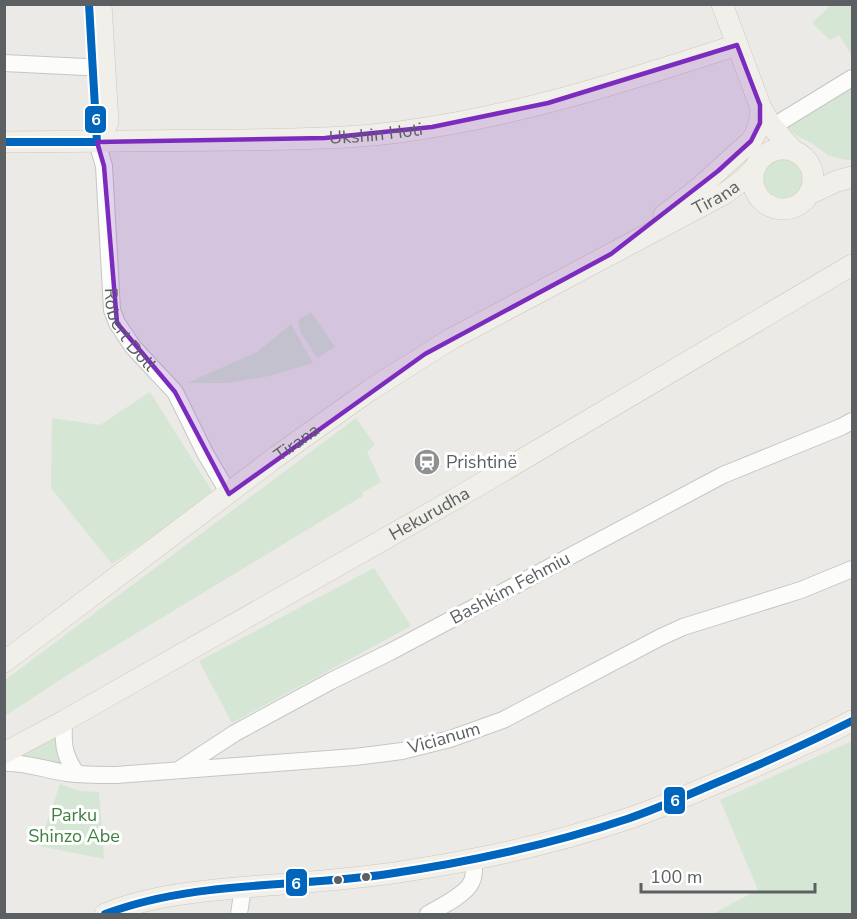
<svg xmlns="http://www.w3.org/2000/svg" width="857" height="919" viewBox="0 0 857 919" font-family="'Nunito Sans',sans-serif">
	<rect width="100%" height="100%" fill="#ebeae7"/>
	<g fill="#d6e6d4">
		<path d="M831,5h21v51l-13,-21 -9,5 -18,-17z"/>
		<path d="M852,81v79h-5l-18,-4 -16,-12 -14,-7 -15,-12z"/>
		<circle cx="785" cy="180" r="22"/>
		<path d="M311,312l24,35 -18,11 -17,-27 -2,-11z"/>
		<path d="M291,324l22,39 -44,13 -42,7h-40l70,-31z"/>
		<path d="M150,392l62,99 -46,36 -54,37 -61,-76 1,-70 48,7z"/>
		<path d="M356,418l19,27 -8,7 14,30 -19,11 1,3 -294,178 -64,42v-36z"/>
		<path d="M374,568l37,58 -179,97 -33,-62z"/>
		<path d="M60,733l4,33 -59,-8z"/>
		<path d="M852,741v173h-140l46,-24 -38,-90z"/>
		<path d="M60,784l20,7 19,1 5,67 -65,-13z"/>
	</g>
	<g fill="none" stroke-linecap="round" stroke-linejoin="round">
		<defs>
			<g id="minor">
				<path d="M4,63l101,5"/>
				<path d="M772,127l80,-49"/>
				<path id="s1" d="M97,142l7,24 8,144 5,13 16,24 42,45 30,61 24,41"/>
				<path d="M64,721c-1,22 -1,34 13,53"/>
				<path d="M4,763c23,-1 41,7 63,10 16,2 32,2 49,2l239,-18 47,-6 48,-12 53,-19 158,-83 22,-10 118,-37 51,-21"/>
				<path d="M180,769l55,-36 96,-52 59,-29 333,-177 118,-48 11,-6"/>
				<path d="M239,914l4,-27"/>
				<path d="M428,914c12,-7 37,-19 43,-31 4,-7 3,-16 3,-24"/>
			</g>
			<g id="major">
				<path d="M722,4l39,104 11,19 20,22"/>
				<path id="s2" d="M4,142c79,-1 158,-1 236,-2 53,-1 106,-1 159,-8 116,-15 227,-51 338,-87"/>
				<path d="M97,142l11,-20 -7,-118"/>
				<circle cx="783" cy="179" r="30"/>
				<path d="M809,194l28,-13 15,-4"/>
				<path d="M664,215l34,-26 53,-48c8,-11 9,-20 10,-33"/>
				<path id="s3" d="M4,662l272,-205 94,-67 81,-51 273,-145 19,-14 11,-11"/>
				<path id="s4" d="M4,753l60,-32 398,-226 390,-230"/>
				<path d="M105,914c38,-16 79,-21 120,-25 60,-6 121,-8 181,-18 74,-11 149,-28 221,-52 33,-11 65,-26 97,-39 43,-19 86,-37 128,-59"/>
			</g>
		</defs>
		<use href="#minor" stroke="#c6c6c6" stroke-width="18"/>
		<use href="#major" stroke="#d0c8b7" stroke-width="22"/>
		<use href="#minor" stroke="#fcfcfb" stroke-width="16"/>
		<use href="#major" stroke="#f1efe9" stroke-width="21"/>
		<defs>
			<g id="bus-1">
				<path d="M4,142h93l-8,-138"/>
				<path d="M105,914c90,-34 189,-26 283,-40 81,-12 161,-29 239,-55 29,-10 56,-22 84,-34 48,-20 95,-41 141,-64"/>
			</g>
		</defs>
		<use href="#bus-1" stroke="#fff" stroke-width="12"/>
		<use href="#bus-1" stroke="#0065bd" stroke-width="8"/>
	</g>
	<path fill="#7b2cbf" fill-opacity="0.2" stroke="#7b2cbf" stroke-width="4.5" stroke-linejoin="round" d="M737,45l23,60v18l-9,18 -33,30 -107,83 -186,100 -196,140 -54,-102 -58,-69 -13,-157 -7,-24 228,-4 107,-11 116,-24z"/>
	<defs>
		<symbol id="station-disc" viewBox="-11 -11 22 22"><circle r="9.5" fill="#8e9091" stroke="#fff"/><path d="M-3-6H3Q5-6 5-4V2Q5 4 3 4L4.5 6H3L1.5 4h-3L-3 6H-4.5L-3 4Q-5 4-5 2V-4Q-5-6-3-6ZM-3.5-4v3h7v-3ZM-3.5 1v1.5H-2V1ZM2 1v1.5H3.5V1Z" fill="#fff"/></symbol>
	</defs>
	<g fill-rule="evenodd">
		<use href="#station-disc" x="412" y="447" width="30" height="30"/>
	</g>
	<g fill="#5c6063" stroke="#fff" stroke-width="2">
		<circle cx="366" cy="877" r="5"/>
		<circle cx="338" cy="880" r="5"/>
	</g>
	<g text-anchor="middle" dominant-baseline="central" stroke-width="6" stroke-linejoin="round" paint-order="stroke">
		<g font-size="18" fill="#5c6063" stroke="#fff">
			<text stroke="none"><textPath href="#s2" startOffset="372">Ukshin Hoti</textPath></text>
			<text stroke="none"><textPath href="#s3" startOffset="852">Tirana</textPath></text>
			<text stroke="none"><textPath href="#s1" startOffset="194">Robert Doll</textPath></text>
			<text stroke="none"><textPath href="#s3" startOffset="366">Tirana</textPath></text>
			<text stroke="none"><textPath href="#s4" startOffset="488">Hekurudha</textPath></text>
			<text transform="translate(510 588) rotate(-28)">Bashkim Fehmiu</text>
			<text transform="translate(444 738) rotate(-16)">Vicianum</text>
		</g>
		<g font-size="18" fill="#5c6063" stroke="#fff" text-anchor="start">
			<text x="446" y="462">Prishtinë</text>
		</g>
		<g font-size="18" fill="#3f803f" stroke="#fff">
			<text x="74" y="815">Parku<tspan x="74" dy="21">Shinzo Abe</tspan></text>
		</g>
	</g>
	<g stroke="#fff" stroke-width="2">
		<rect x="84" y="105" width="23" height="29" rx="6" fill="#0065bd"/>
		<rect x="663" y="786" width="23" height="29" rx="6" fill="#0065bd"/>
		<rect x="285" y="868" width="23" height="29" rx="6" fill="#0065bd"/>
	</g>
	<g font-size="16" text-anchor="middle" font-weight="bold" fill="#fff">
		<text x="96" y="125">6</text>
		<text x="675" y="806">6</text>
		<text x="296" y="889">6</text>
	</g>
	<rect width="857" height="919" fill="none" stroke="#5c6063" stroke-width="12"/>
	<path d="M641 883v9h174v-9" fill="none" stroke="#5c6063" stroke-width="3"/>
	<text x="650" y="883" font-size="18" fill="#5c6063" stroke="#ffffff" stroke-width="4.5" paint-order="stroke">100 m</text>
</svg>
